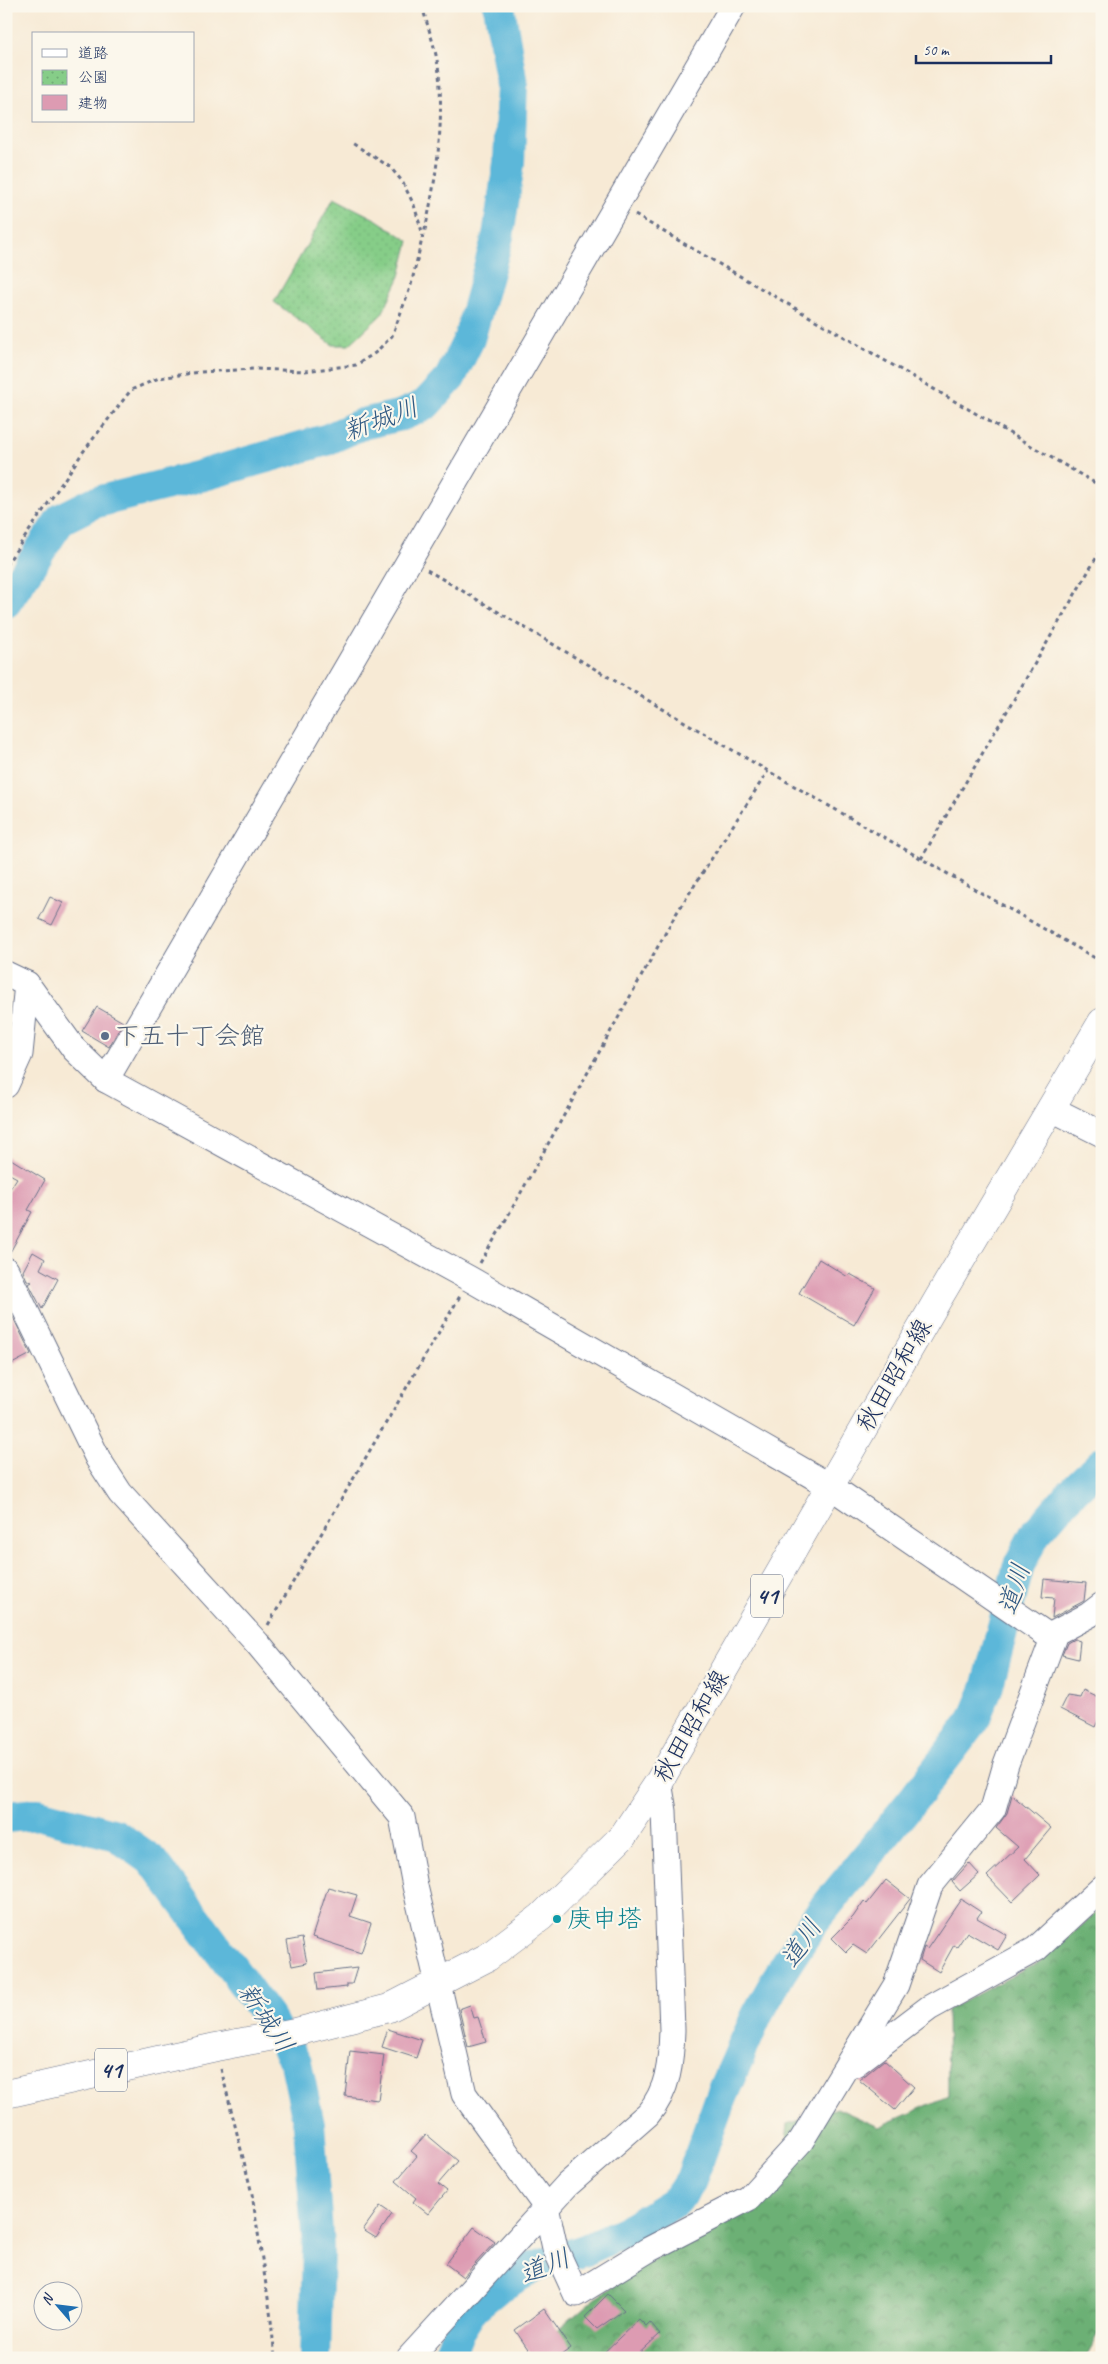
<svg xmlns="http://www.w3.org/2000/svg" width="1108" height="2364" viewBox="0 0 1108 2364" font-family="Caveat,'Klee One',sans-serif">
	<defs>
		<pattern id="forest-crowns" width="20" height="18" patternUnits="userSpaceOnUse" patternTransform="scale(1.25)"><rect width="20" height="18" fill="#6cb074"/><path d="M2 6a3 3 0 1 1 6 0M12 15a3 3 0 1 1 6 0" fill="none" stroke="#589062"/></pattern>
		<pattern id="park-dots" width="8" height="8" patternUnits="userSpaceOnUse" patternTransform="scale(1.25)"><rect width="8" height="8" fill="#86cd88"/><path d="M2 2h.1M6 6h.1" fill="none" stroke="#73b078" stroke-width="1.8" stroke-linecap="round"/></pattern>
	</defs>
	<rect width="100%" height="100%" fill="#fbf7ec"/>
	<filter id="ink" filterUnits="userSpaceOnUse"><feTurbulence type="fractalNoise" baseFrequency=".02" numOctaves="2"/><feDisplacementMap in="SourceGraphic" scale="10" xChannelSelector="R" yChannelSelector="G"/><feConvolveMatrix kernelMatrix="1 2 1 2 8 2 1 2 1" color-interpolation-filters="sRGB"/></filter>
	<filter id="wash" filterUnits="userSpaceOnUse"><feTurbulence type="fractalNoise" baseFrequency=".0096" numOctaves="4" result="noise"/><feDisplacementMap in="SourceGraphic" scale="20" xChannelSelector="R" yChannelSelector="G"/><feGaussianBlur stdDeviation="1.12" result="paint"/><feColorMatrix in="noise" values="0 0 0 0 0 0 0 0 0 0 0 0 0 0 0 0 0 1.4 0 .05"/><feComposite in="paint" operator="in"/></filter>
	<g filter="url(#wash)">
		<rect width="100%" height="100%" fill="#f7ead5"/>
		<path fill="url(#forest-crowns)" stroke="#447069" d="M1102,1908v421l-17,29h-560l70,-60 113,-73 72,-33 8,-68 49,-16 42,19 69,-31 -1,-86 92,-48z"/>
		<path fill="url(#park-dots)" stroke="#507e73" d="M334,198l43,22 32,21 -9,35 -18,38 -33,31h-16l-59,-43z"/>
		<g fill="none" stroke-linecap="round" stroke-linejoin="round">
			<g stroke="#5bb7d9" stroke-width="32">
				<path d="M6,602l55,-83 32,-16 107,-27 126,-36 36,-16 40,-9 23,-10 25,-27 19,-39 29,-103 11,-73 3,-78 -13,-79"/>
				<path d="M6,1817l32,-3 78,21 37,26 115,156 28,46 13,62 9,122 -3,111"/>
				<path d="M447,2358l11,-26 16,-25 22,-18 40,-23 49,-16 47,-22 45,-28 14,-20 30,-83 36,-82 24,-43 33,-51 102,-125 58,-76 13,-31 32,-124 16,-31 35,-40 32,-31"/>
			</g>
		</g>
		<g id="blocks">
			<g fill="#dd9bb2">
				<path d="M50,897l13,6 -11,22 -13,-6z"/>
				<path d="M97,1007l26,15 -14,25 -27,-16z"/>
				<path d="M6,1156l39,24 -17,30 4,2 -24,44 -2,-61 11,-17 -11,-6z"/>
				<path d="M33,1252l12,7 -5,10 18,10 -16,30 -13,-25 3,-2 -5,-2 -4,-9z"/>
				<path d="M819,1259l29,18 2,-3 25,14 -21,37 -55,-32z"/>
				<path d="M6,1303l25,51 -25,13z"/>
				<path d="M1044,1579l42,4 -2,18 -32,17 2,-20 -12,-1z"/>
				<path d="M1074,1639l6,2 -2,18 -16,-4 5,-12z"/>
				<path d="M1083,1690l19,9v14l-7,14 -35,-18 7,-14 13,2z"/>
				<path d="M1012,1795l39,33 -26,31 15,16 -28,27 -25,-26 31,-29 -22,-19 11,-15z"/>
				<path d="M969,1863l10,11 -19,17 -8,-9z"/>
				<path d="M886,1880l24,19 -43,55 -14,-9 -7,7 -14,-14 21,-21 11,-16 3,3z"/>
				<path d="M328,1887l29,8 -7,21 21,7 -10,30 -49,-16z"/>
				<path d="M961,1899l20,13 -4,6 30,17 -9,15 -31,-18 -10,15 -3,-2 -15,27 -19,-12 4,-13 3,2z"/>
				<path d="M302,1938l5,25 -15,3 -5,-25z"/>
				<path d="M357,1968l-5,16h-5v3l-29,3 -2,-17z"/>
				<path d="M470,2005l4,13 4,-1 8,25 -18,5 -9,-38z"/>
				<path d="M388,2029l34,11 -6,18 -34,-11z"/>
				<path d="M350,2051l34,4 -6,45 -33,-4z"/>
				<path d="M884,2060l30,27 -19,23 -36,-30z"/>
				<path d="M426,2134l32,27 -20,23 9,7 -19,23 -15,-12 3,-4 -20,-17 21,-25 -6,-5z"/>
				<path d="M380,2206l12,8 -16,24 -13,-8z"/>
				<path d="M474,2227l21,15 -32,35 -17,-13z"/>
				<path d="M608,2294l16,16 -27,19 -12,-12z"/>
				<path d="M544,2309l27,39 -14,10h-23l-19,-28z"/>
				<path d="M639,2319l7,7 4,-4 10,12 -26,24h-36z"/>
			</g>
		</g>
	</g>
	<g filter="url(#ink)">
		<use href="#blocks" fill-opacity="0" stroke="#687088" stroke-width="1"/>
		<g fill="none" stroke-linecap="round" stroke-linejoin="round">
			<defs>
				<g id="minor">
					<path d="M6,974l21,10 47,65 32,31 364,199 360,207 223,153 -47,125 -13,45 -63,77 -34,99 -95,156 -52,57 -101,52 -72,44 -21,-46 -9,-41 -82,-113 -49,-208 -13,-69 -145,-174 -137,-150 -22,-34 -92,-189"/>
					<path d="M106,1080l627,-1074"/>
					<path d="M6,1085l14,-31 7,-70"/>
					<path d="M1052,1109l50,25"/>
					<path d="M1049,1636l40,-21 13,-10"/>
					<path d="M855,2064l74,-56 107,-59 66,-61"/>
					<path d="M409,2358l158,-173 81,-71c21,-25 23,-52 24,-84l-8,-219 -5,-29"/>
				</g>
				<path id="major" d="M6,2094l210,-47 84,-16 89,-23 99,-51 53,-40 82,-81 36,-54 279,-483 164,-277"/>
			</defs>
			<use href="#minor" stroke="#687088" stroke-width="27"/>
			<use href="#major" stroke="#687088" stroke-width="29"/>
			<g stroke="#687088" stroke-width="3" stroke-dasharray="4 4" stroke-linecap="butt">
				<path d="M422,6c6,22 15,45 17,68 5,53 -3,108 -15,160"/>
				<path d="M635,215l467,272"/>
				<path d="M6,565l77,-113 48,-62 28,-12 41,-6 55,-3 50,2 51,-6 19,-12 17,-17 19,-51 12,-50 -9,-30 -12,-24 -12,-14 -38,-24"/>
				<path d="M427,570l341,201 334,191"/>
				<path d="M921,859l181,-311"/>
				<path d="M480,1263l24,-40 172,-309 92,-143"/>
				<path d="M268,1625l192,-329"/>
				<path d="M221,2069l31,125 18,117 5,47"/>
			</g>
			<use href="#minor" stroke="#fff" stroke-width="25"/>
			<use href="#major" stroke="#fff" stroke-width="28"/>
		</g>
	</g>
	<circle fill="#5c6f8a" stroke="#fbf7ec" stroke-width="2" cx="105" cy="1036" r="5"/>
	<circle fill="#0f9aa8" stroke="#fbf7ec" stroke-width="2" cx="557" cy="1919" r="5"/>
	<g text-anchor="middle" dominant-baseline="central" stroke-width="4.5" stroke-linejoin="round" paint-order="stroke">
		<g fill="#fbf7ec" stroke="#5e6b89" stroke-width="1">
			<rect x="751" y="1574.5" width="32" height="43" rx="4"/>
			<rect x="95" y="2048.5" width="32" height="43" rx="4"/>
		</g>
		<g font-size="24" font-weight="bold" fill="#1b2f5e">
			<text x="767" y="1596">41</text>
			<text x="111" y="2070">41</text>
		</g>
		<g font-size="25" fill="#4e5e75" stroke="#fbf7ec" text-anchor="start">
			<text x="115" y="1036">下五十丁会館</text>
		</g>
		<g font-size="25" fill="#1b2f5e" stroke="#fbf7ec">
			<text transform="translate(894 1375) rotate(-60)">秋田昭和線</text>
			<text transform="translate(691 1726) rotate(-60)">秋田昭和線</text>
		</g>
		<g font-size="25" fill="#0d838f" stroke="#fbf7ec" text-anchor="start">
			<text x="567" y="1919">庚申塔</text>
		</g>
		<g font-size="26" font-style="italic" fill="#2e5883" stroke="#fbf7ec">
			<text transform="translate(381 419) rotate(-20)">新城川</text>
			<text transform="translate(1014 1589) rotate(-73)">道川</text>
			<text transform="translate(801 1943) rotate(-57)">道川</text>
			<text transform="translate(266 2018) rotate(56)">新城川</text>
			<text transform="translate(545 2266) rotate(-22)">道川</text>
		</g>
	</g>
	<rect width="1108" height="2364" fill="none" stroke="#fbf7ec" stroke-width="25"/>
	<rect x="32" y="32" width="162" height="90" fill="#fbf7ec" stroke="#a1a7b3"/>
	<rect x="42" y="49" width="25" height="8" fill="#ffffff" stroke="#a1a7b3"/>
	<text x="78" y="58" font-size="15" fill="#1b2f5e">道路</text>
	<rect x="42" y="70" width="25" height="15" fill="url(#park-dots)" stroke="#a1a7b3"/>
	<text x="78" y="82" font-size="15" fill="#1b2f5e">公園</text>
	<rect x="42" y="95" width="25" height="15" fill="#dd9bb2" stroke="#a1a7b3"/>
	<text x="78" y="108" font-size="15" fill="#1b2f5e">建物</text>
	<g transform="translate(58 2306) rotate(298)"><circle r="24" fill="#fbf7ec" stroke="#a1a7b3"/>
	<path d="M0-4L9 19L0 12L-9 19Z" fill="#1f6fb2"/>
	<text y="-8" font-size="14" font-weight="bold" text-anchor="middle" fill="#1b2f5e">N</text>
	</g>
	<path d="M916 55v8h135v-8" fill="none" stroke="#1b2f5e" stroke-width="2.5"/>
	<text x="923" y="55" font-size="15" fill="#1b2f5e" stroke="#fbf7ec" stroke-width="4" paint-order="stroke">50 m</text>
</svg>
